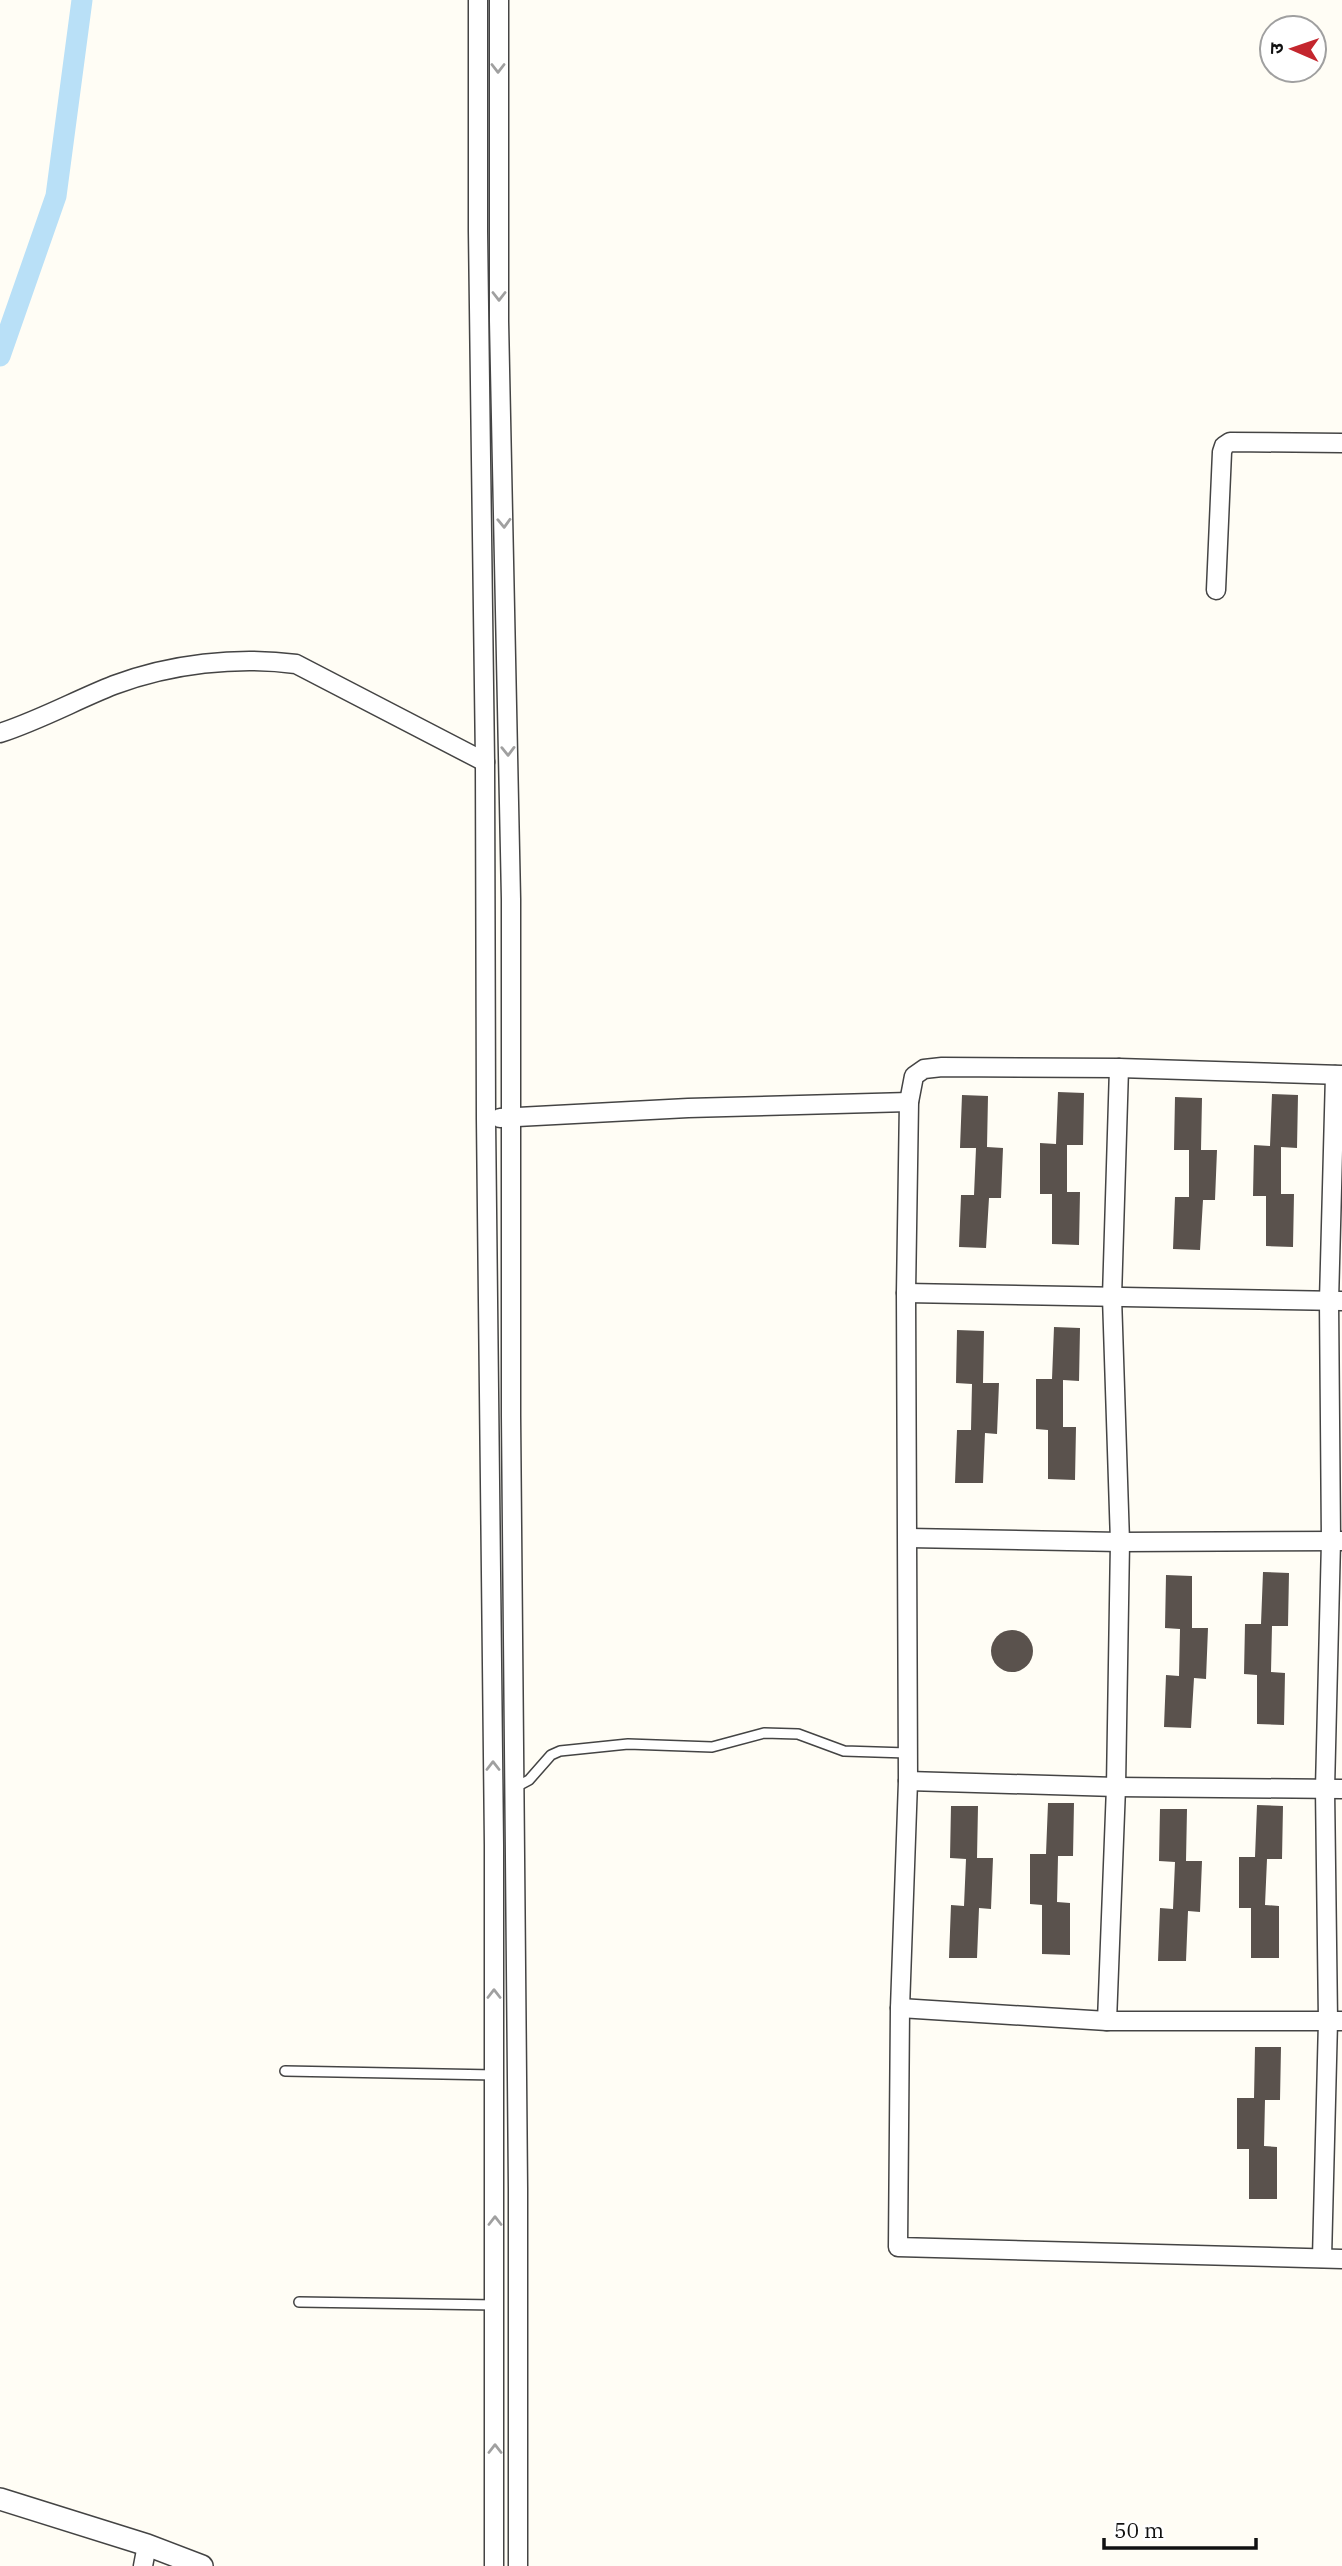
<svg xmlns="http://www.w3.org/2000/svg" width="1342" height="2566" viewBox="0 0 1342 2566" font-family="'IBM Plex Serif','Noto Sans Devanagari',serif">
	<rect width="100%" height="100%" fill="#fffdf5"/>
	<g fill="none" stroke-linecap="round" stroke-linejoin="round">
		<path stroke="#b9e0f7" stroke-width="21" d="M0,356l56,-160 26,-196"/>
	</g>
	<g fill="#5a524d">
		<path d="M1058,1092l26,1 -1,52h-16v47h13l-1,53 -27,-1v-50h-12v-51l16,1z"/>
		<path d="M1272,1094l26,1 -1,53 -16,-1v47h13l-1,53 -27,-1v-50h-13l1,-51 16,1z"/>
		<path d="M962,1095l26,1 -1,51 16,1 -2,50h-12l-3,50 -27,-1 2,-52h13l2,-47h-16z"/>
		<path d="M1175,1097l27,1 -1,52h16l-2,50h-12l-3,50 -27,-1 2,-52h14v-47h-15z"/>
		<path d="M1054,1327l26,1 -1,53 -16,-1v47h13l-1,53 -27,-1v-49l-12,-1v-50h16z"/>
		<path d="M957,1330l27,1 -1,52h16l-2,51 -12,-1 -2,50h-28l2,-53h14l1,-46 -16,-1z"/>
		<path d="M1263,1572l26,1 -1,53h-16l-1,46 14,1 -1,52 -27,-1v-49l-13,-1 1,-50h16z"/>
		<path d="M1166,1575l26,1v52h16l-2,51 -12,-1 -3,50 -27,-1 2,-52 13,1 1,-47 -15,-1z"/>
		<circle cx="1012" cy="1651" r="21"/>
		<path d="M1048,1803h26l-1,53h-15l-1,46 13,1v52l-28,-1v-49l-12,-1v-50h16z"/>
		<path d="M1257,1805l26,1 -1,53h-15l-2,46 14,1v52h-28v-50h-12v-51h16z"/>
		<path d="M951,1806h27l-1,52h16l-2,51 -12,-1 -2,50h-28l2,-53 13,1 2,-47 -16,-1z"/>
		<path d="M1160,1809h27l-1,52h16l-2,51 -12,-1 -2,50h-28l2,-53 13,1 2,-47 -16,-1z"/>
		<path d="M1255,2047h26l-1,53h-15l-1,46 13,1v52h-28v-50h-12v-51h17z"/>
	</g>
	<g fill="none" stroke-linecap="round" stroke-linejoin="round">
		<defs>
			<g id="service">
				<path d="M514,1788l15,-8 22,-25 9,-4 68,-7 84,3 52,-14 34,1 46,17 63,2"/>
				<path d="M285,2071l210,4"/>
				<path d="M299,2302l197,3"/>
			</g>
			<g id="minor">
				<path d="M478,0v231l7,531 1,357 8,726v721"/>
				<path d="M499,0v321l12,578v517l7,772v378"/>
				<path d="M1216,590l6,-138 2,-6 6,-4 112,1"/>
				<path d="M0,733c40,-13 76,-33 114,-48 56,-21 123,-29 182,-21l189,98"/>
				<path d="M1342,1075l-223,-7 -177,-1 -18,2 -10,7 -5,26 -3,191 2,488 -8,227 -2,239 444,12"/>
				<path d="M500,1118l188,-10 221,-6"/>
				<path d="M906,1293l436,8"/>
				<path d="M909,1538l211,4 222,-1"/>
				<path d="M908,1781l208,6 226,2"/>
				<path d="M900,2008l207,13h235"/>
				<path d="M1107,2021l9,-234 4,-245 -8,-245 7,-229"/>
				<path d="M1322,2258l6,-237 -3,-232 6,-248 -2,-240 6,-226"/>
				<path d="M143,2566l4,-21"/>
			</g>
			<path id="tertiary" d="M0,2499l147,46 55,21"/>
		</defs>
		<use href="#service" stroke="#444" stroke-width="12"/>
		<use href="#minor" stroke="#444" stroke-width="21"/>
		<use href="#tertiary" stroke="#444" stroke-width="24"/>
		<use href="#service" stroke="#fff" stroke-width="9"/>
		<use href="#minor" stroke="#fff" stroke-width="18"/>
		<use href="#tertiary" stroke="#fff" stroke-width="21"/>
	</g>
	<defs><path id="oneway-chevron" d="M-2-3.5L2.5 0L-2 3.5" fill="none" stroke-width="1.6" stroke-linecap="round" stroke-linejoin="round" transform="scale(1.75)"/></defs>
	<g stroke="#a0a0a0">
		<use href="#oneway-chevron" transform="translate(498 68) rotate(90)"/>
		<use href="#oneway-chevron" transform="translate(499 296) rotate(90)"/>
		<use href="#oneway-chevron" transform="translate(504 523) rotate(88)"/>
		<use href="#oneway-chevron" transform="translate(508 751) rotate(89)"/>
		<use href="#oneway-chevron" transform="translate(493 1766) rotate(-90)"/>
		<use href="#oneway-chevron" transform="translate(494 1994) rotate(-90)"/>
		<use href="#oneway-chevron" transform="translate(495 2221) rotate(-90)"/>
		<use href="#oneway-chevron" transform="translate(495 2449) rotate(-90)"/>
	</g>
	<g transform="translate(1293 49) rotate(272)"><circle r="33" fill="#ffffff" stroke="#a0a0a0" stroke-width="2"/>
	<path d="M0-5L12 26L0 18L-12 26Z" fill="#c4262e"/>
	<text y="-10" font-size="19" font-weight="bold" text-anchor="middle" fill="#111111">उ</text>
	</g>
	<path d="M1104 2538v10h152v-10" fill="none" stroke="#111111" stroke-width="3.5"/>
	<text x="1114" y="2538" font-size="21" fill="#111111" stroke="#ffffff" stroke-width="5" paint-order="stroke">50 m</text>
</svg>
